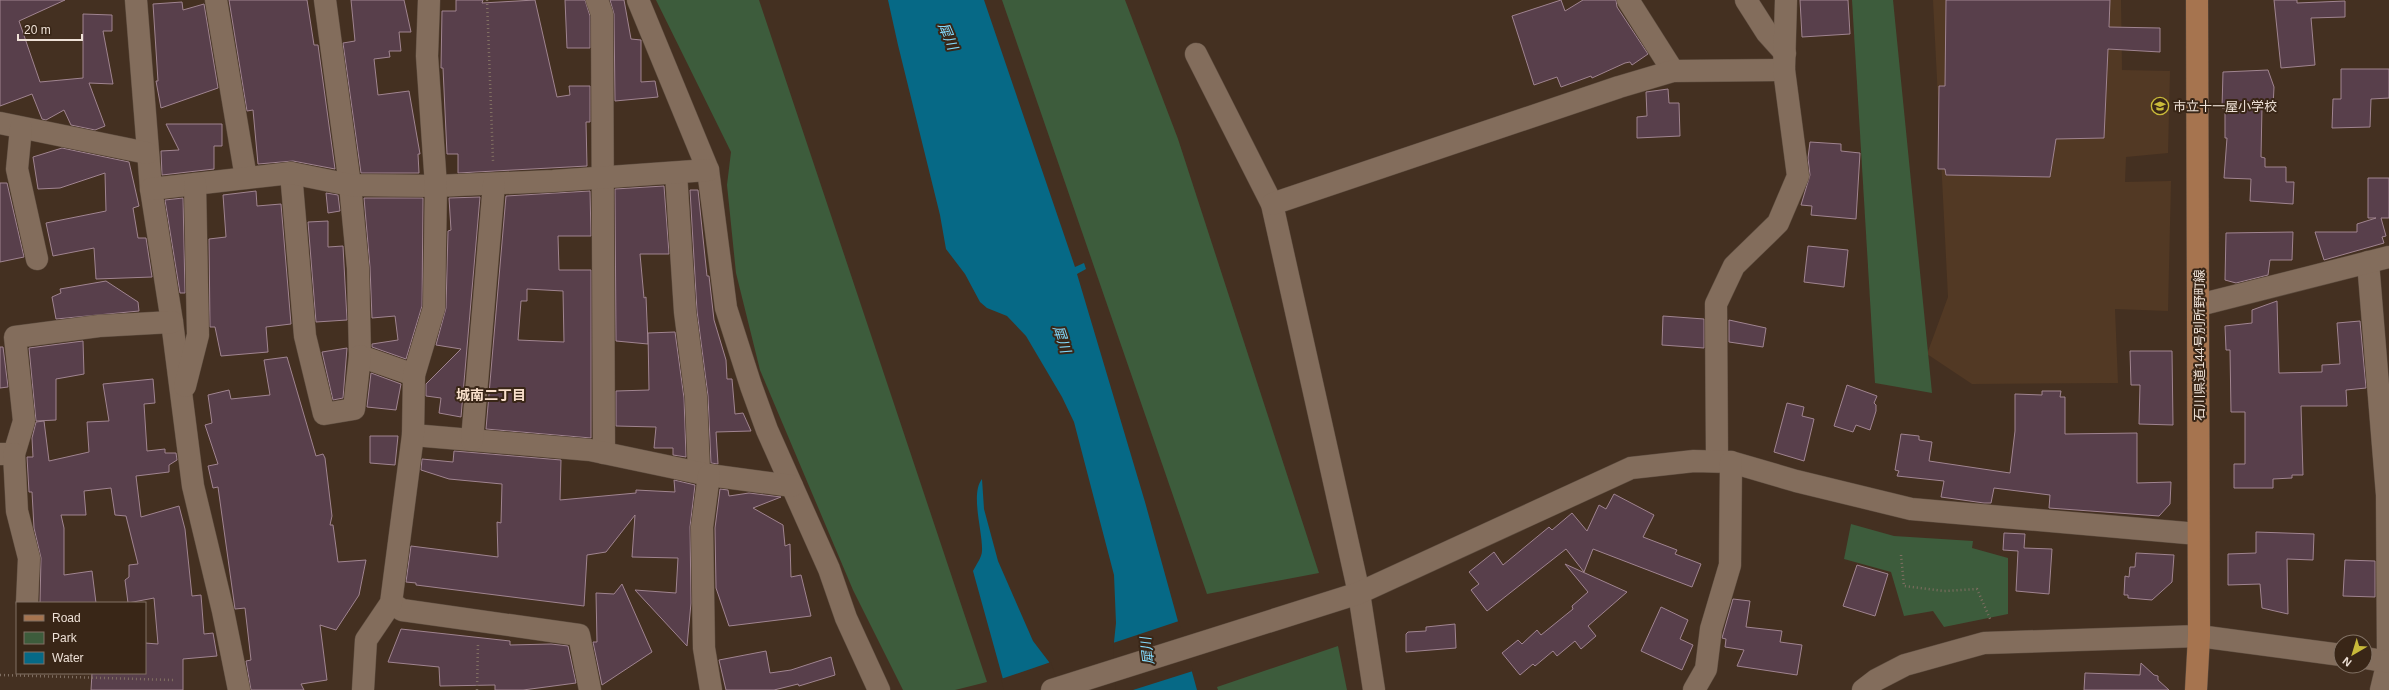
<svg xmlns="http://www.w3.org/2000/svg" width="2389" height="690" viewBox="0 0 2389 690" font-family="Arial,'Noto Sans JP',sans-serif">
	<rect width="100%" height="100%" fill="#443021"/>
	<path fill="#523924" d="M1933,0h188l1,70 48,1 -2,82 -42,4 -1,25 46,-1 -3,130 -53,-2 3,74 -146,1 -45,-30 21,-57z"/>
	<g fill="#3d5c3c">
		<path d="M656,0h103l228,682 -32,8h-52l-50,-100 -93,-220 -24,-97 -9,-88 4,-33z"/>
		<path d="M1002,0h123l53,139 141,434 -112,21z"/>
		<path d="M1852,0h41l39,393 -57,-10z"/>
		<path d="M1851,524l43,12 79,5 -1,7 36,10v56l-64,13 -11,-16 -29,5 -13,-44 -47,-13z"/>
		<path d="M1338,646l9,44h-129l-1,-3z"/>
	</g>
	<g fill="#066986">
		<path d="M888,0h96l91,267 9,-4 2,6 -9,5 68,228 52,188h-79l-4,-48 2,-19 -2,-48 -40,-153 -12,-25 -36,-61 -19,-20 -20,-8 -7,-6 -15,-28 -19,-25 -6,-34 -42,-170z"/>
		<path d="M982,479l2,30 14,52 35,80 16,21 9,28h-52l-33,-119c3,-6 9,-14 9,-20 1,-19 -12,-57 0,-72z"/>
	</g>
	<g fill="#443021">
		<path d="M1179,621l14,50 -60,19h-17l-3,-47z"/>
		<path d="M1051,662l9,28h-56l-3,-11z"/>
	</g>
	<g fill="#583f4b" stroke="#a08490" fill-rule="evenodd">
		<path d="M0,0h65l-46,21 21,61 43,-4v-64l29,1v16h-9l10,53 -24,-1 16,43 -10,4 -24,-5 -7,-15 -18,10 -4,-1 -10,-25 -32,12z"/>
		<path d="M229,0h78l7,45h4l17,124 -42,-8 -35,3 -5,-54 -6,1z"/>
		<path d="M351,0h53l7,32h-12l2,19h-12l1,6 -16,2 4,36 31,-4 11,63h-2l1,19h-58l-18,-130 12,-2z"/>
		<path d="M456,0h27l-1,3 53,-3 22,97 13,-2 -1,-9h21v36h-4l1,44 -129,7v-19h-11l-4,-86h-2l1,-57h14z"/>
		<path d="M565,0h20l5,16v32h-23z"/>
		<path d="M610,0h14l7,39 10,1v42l14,-1 3,16 -43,4 -1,-87z"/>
		<path d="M1561,0l4,11 18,-11h33l1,7 31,47 -16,11 -2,-3 -5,1 -33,15 -1,-2 -30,11 -4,-10 -23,8 -22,-69z"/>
		<path d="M1800,0h48l2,34 -48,3z"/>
		<path d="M1946,0h164l-1,27 51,1v24l-52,-3 -4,89 -48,1 -6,38 -104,-2 -1,-6h-7l1,-83h6z"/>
		<path d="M2274,0h23v3l48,-2v16l-34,1 4,47 -34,3z"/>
		<path d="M182,2l1,8 21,-6 14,84 -57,20 -5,-27h2l-5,-77z"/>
		<path d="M2341,69h48v29l-18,1 -1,28 -38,1 1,-29h8z"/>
		<path d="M2268,70l6,17 -1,20h-11l-1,50 4,1v9h21v15h8l-1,22 -43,-3 1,-22 -27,-1 3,-40h-2v-30h-3l1,-36z"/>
		<path d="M1668,89l1,14h10l1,33 -43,2v-21l10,-1 -1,-24z"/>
		<path d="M166,124h56v22h-8v23l-52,6 -1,-24 18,-1z"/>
		<path d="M1810,142l31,2v7l19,2 -4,66 -45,-4 1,-9 -11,-1 9,-30 -2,-17z"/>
		<path d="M62,148l67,14 10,44 -6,2 5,30h8l6,39 -56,2 -2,-31 -41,8 -7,-33 60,-12 -1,-38 -45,15 -22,1 -5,-32z"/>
		<path d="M2368,178h21v40h-8l5,18 -4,1 2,6 -60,17 -9,-28h42v-8l19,-6h-8z"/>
		<path d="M0,183h7l17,74 -24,5z"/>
		<path d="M664,186l5,68h-29l4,44 2,-1 2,47 -32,-3 -1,-152z"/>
		<path d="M690,190h8l9,86h2l5,44 12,40 1,19h5l3,35 8,-1 8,18 -35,1 2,32 -7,-1 -3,-67 -11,-85z"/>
		<path d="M256,191l1,15 24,-2 10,120 -25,3 2,25 -47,4 -6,-29h-5l-1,-88 17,-2 -3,-42z"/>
		<path d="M590,191l1,45h-33l1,34h32v168l-105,-9 20,-233zM527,289l36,2 1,51 -46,-2 3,-39h6z"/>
		<path d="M326,193l12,2 2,16 -12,2z"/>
		<path d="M480,197l-19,220 -22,-4 2,-15 -15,-2v-12l35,-35 -25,-4 10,-37 2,-77 3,-1 -2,-32z"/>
		<path d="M183,198l2,95h-5l-15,-93z"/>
		<path d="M364,198h59l-1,108 -16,53 -34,-12v-3l26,-4 -3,-24 -23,2 -2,-51z"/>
		<path d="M328,221v26l15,-1 4,74 -31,2 -8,-100z"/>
		<path d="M2293,232l-1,28h-22l-2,15 -32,8 -11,-3 1,-47z"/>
		<path d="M1808,246l40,4 -4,37 -40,-5z"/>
		<path d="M106,281l32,21 1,9 -83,8 -4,-22 9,-4 -1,-4z"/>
		<path d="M2277,301l2,72 43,-1v-7l18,-1 -3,-41 23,-2 6,67 -20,2 1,16h-46l2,69h-11v3l-19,1v9h-39v-24h11v-52h-14l-1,-62h-4l-1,-24 27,-3v-13z"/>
		<path d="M1663,316l41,3v29l-42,-3z"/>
		<path d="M1729,320l37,8 -3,19 -34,-5z"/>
		<path d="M675,332l9,66 2,59 -13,-2v-7h-19l2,-21 -40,-1v-35l33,-1 -1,-57z"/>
		<path d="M83,341l1,33 -28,5v41l-20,1 -7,-73z"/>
		<path d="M0,347h3l5,40 -8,1z"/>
		<path d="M347,348l-4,50 -10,2 -11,-48z"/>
		<path d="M2130,351h42l1,74 -34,-1 1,-39h-9z"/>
		<path d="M287,357l29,99 7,-2 2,4 7,58 -2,9h3l5,37 28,-2 -7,35 -23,35 -16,-5 7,55 -26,4 3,6h-53l-5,-29 5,-1 -6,-52 -10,1 -17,-122 -5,1 -5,-22 10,-2 -13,-39 7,-2 -4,-28 21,-5 2,9 39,-4 -6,-35z"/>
		<path d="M371,373l30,11 -5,26 -29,-3z"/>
		<path d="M153,379l2,24 -11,1 3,47 18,-2v4h11l1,7 -8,5v7l-33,4 5,41 38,-11 6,23 7,67 9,-1 3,39 9,-1 4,23 -34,3v31h-92l1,-17h53v-30l13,1 -4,-46 -26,5 -3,-23 4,-3v-12l9,-1 -12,-48 -11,-1 -4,-27 -27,3 2,24h-25l3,13v47l28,-4 4,32h-56l1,-45 -7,-30 -2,-36h-3l-2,-35h6l-1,-19 4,-16 8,-1 5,40 40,-9 -2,-30 22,-1 -6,-37z"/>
		<path d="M1847,385l30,11 -3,7 2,2v6l-6,19 -14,-5 -3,7 -19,-6z"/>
		<path d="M2042,391h19l-1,6h5v37l72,-1v50l34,-1 -1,22 -11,12 -110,-8 1,-13 -56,-7 -3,15h-7l-43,-6 3,-16 -47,-5 2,-5 -4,-1 6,-36 18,2v4l13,2 -3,19 81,12 5,-42v-37l27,1z"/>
		<path d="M1787,403l17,4 -2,9 12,3 -10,42 -30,-9z"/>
		<path d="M370,436h28l-3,29 -25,-2z"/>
		<path d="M454,451l107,9 -1,40 76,-7v-3l39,2 -1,-12 21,5 -5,42 1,76 -4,43 -52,-56 41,3 2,-35 -46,-1 3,-42 -29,37 -19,3 -3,51 -168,-21v-2l-10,-1 5,-36 87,11 -1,-35 4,1 1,-39 -53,-5 -28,-9 1,-11 31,3z"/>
		<path d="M720,489l8,1 1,6 20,-3 32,4 -28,11 30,17 2,21 5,-2 1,33 10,-2 10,41 -82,10 -13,-38 -1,-60z"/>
		<path d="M1614,494l40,21 -11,22 34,13 -2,4 26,10 -9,23 -99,-38 -9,23 -18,-23 -79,62 -16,-21 8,-6 -10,-12 25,-20 9,13 46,-38 3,3 20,-17 15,18 12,-26 7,4z"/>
		<path d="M2256,532l58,2 -1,26 -26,-1 1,55 -26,-6 -2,-24 -32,1v-31l28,-1z"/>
		<path d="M2004,533l21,1 -1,14 28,1 -3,45 -33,-3 2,-40 -15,-1z"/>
		<path d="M2136,553l38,2 -2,27 -20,18 -24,-2v-3h-4l1,-19 4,1 1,-10h5z"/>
		<path d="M2345,560l30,1v36l-32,-1z"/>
		<path d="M1565,564l62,28 -39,34 8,10 -15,13 -6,-8 -18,15 -4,-5 -18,15 -2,-2 -13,11 -18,-22 16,-13 4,4 15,-14 4,5 32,-26 -1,-3 16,-14z"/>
		<path d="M1857,565l31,9 -13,42 -32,-10z"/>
		<path d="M622,584l30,68 -50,33 -9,-43h4l-1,-49 18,1z"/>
		<path d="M1733,599l17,2 -4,26 36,4 -2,11 22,3 -5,30 -60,-9 7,-16 -19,-3 1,-8 -4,-1z"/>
		<path d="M1661,607l27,13 -8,19 13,6 -11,25 -41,-19z"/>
		<path d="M1455,624l1,24 -50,4v-18l2,-2 18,-1v-4z"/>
		<path d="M401,629l109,12v4l41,-1 17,2 8,37 -53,7h-28v-5l-55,1 -1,-19 -51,-5z"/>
		<path d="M766,651l4,22 21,-3 40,-13 4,18 -36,11 -1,-2 -24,6h-48l-7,-30z"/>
		<path d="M2141,663l13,12 4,1v4l11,10h-85l1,-17 55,2z"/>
	</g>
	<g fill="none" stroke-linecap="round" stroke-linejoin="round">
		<defs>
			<g id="minor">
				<path d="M136,0l15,189 21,133 21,164 30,125 16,79"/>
				<path d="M216,0l30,178"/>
				<path d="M325,0l25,185 8,83 2,88 54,19"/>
				<path d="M597,0l5,14 2,439"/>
				<path d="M638,0l70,170 18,138 25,78 16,44 62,139 17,49 33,72"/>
				<path d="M1628,0l45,71"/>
				<path d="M1746,0l21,33 18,20"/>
				<path d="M1196,54l76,150 87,389 15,97"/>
				<path d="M0,123l147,30"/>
				<path d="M21,128l-4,41 20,90"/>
				<path d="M291,173l14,163 19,78 30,-5 6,-53"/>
				<path d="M676,173l9,139 11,85 3,76"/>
				<path d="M151,189l140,-16 59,12 86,1 117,-5 155,-11"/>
				<path d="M1272,204l347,-117 54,-16 111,-1"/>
				<path d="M2368,262l19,233 1,166 -7,29"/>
				<path d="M2199,305l190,-48"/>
				<path d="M185,386l13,-51 -3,-151"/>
				<path d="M413,435l177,15 119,25 83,11"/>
				<path d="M472,440l22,-256"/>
				<path d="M0,454h14l10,-33 -9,-84 84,-11 73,-4"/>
				<path d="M14,454l3,57 12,47 -2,45"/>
				<path d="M1717,460l-1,-156 18,-38 44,-43 20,-47 -14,-106 2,-70"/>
				<path d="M709,475l-7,52 2,121 7,42"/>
				<path d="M391,603l11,7 177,25 11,55"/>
				<path d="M2365,658l24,4"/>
				<path d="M363,690l3,-50 25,-37 22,-168 1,-60 20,-67 2,-122 -9,-130 2,-56"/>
				<path d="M1052,690l307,-97 272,-125 63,-7 37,1 65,19 115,28 287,25"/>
				<path d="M1694,690l12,-21 5,-40 19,-64 1,-103"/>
				<path d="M1863,690l13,-10 29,-15 79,-22 215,-7 142,19"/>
			</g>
			<path id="major" d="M2196,690l3,-54 -2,-636"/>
		</defs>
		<use href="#minor" stroke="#5d4c3f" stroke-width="23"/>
		<use href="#major" stroke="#5d4c3f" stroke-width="23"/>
		<g stroke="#806f62" stroke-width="2.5" stroke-dasharray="1 3" stroke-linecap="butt">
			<path d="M487,0l6,161"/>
			<path d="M1901,555l3,31 40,5 33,-2 14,32"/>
			<path d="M0,675l173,5"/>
			<path d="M477,690l1,-47"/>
		</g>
		<use href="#minor" stroke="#836d5c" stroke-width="22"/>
		<use href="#major" stroke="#a6744f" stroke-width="22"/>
	</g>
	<defs>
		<symbol id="school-ring" viewBox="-11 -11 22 22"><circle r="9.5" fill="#392617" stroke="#c9ba3a" stroke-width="1.5"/><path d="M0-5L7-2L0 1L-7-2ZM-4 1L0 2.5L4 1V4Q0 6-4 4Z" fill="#c9ba3a"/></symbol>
	</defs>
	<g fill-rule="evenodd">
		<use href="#school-ring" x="2150" y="96" width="20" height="20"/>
	</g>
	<g text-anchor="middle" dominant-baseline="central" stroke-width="4" stroke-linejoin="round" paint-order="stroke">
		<g font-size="13" fill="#eee1d7" stroke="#392617" text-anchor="start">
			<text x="2173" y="106">市立十一屋小学校</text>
		</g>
		<g font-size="13" fill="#eee1d7" stroke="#392617">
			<text transform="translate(2199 345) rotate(-90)">石川県道144号別所野町線</text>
		</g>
		<g font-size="14" font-style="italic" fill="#84dbfe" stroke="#392617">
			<text transform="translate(948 36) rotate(67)">犀川</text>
			<text transform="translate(1062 339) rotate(72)">犀川</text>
			<text transform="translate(1147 651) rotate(-97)">犀川</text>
		</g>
		<g font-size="14" font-weight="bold" fill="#f8dfcb" stroke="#392617">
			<text x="491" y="395">城南二丁目</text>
		</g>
	</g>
	<rect x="16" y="602" width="130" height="72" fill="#392617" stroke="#817164"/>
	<rect x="24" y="615" width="20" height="6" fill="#a6744f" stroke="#817164"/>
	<text x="52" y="622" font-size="12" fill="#eee1d7">Road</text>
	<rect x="24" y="632" width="20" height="12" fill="#3d5c3c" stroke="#817164"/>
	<text x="52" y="642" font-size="12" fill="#eee1d7">Park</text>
	<rect x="24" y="652" width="20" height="12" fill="#066986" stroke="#817164"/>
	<text x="52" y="662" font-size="12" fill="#eee1d7">Water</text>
	<g transform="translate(2353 654) rotate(218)"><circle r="19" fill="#392617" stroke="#817164"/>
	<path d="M0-3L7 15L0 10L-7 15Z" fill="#c9ba3a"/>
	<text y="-6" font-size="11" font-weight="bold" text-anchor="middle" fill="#eee1d7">N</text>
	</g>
	<path d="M18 34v6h64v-6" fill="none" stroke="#eee1d7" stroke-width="2"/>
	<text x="24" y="34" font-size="12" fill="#eee1d7" stroke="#392617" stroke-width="3" paint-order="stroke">20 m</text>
</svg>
